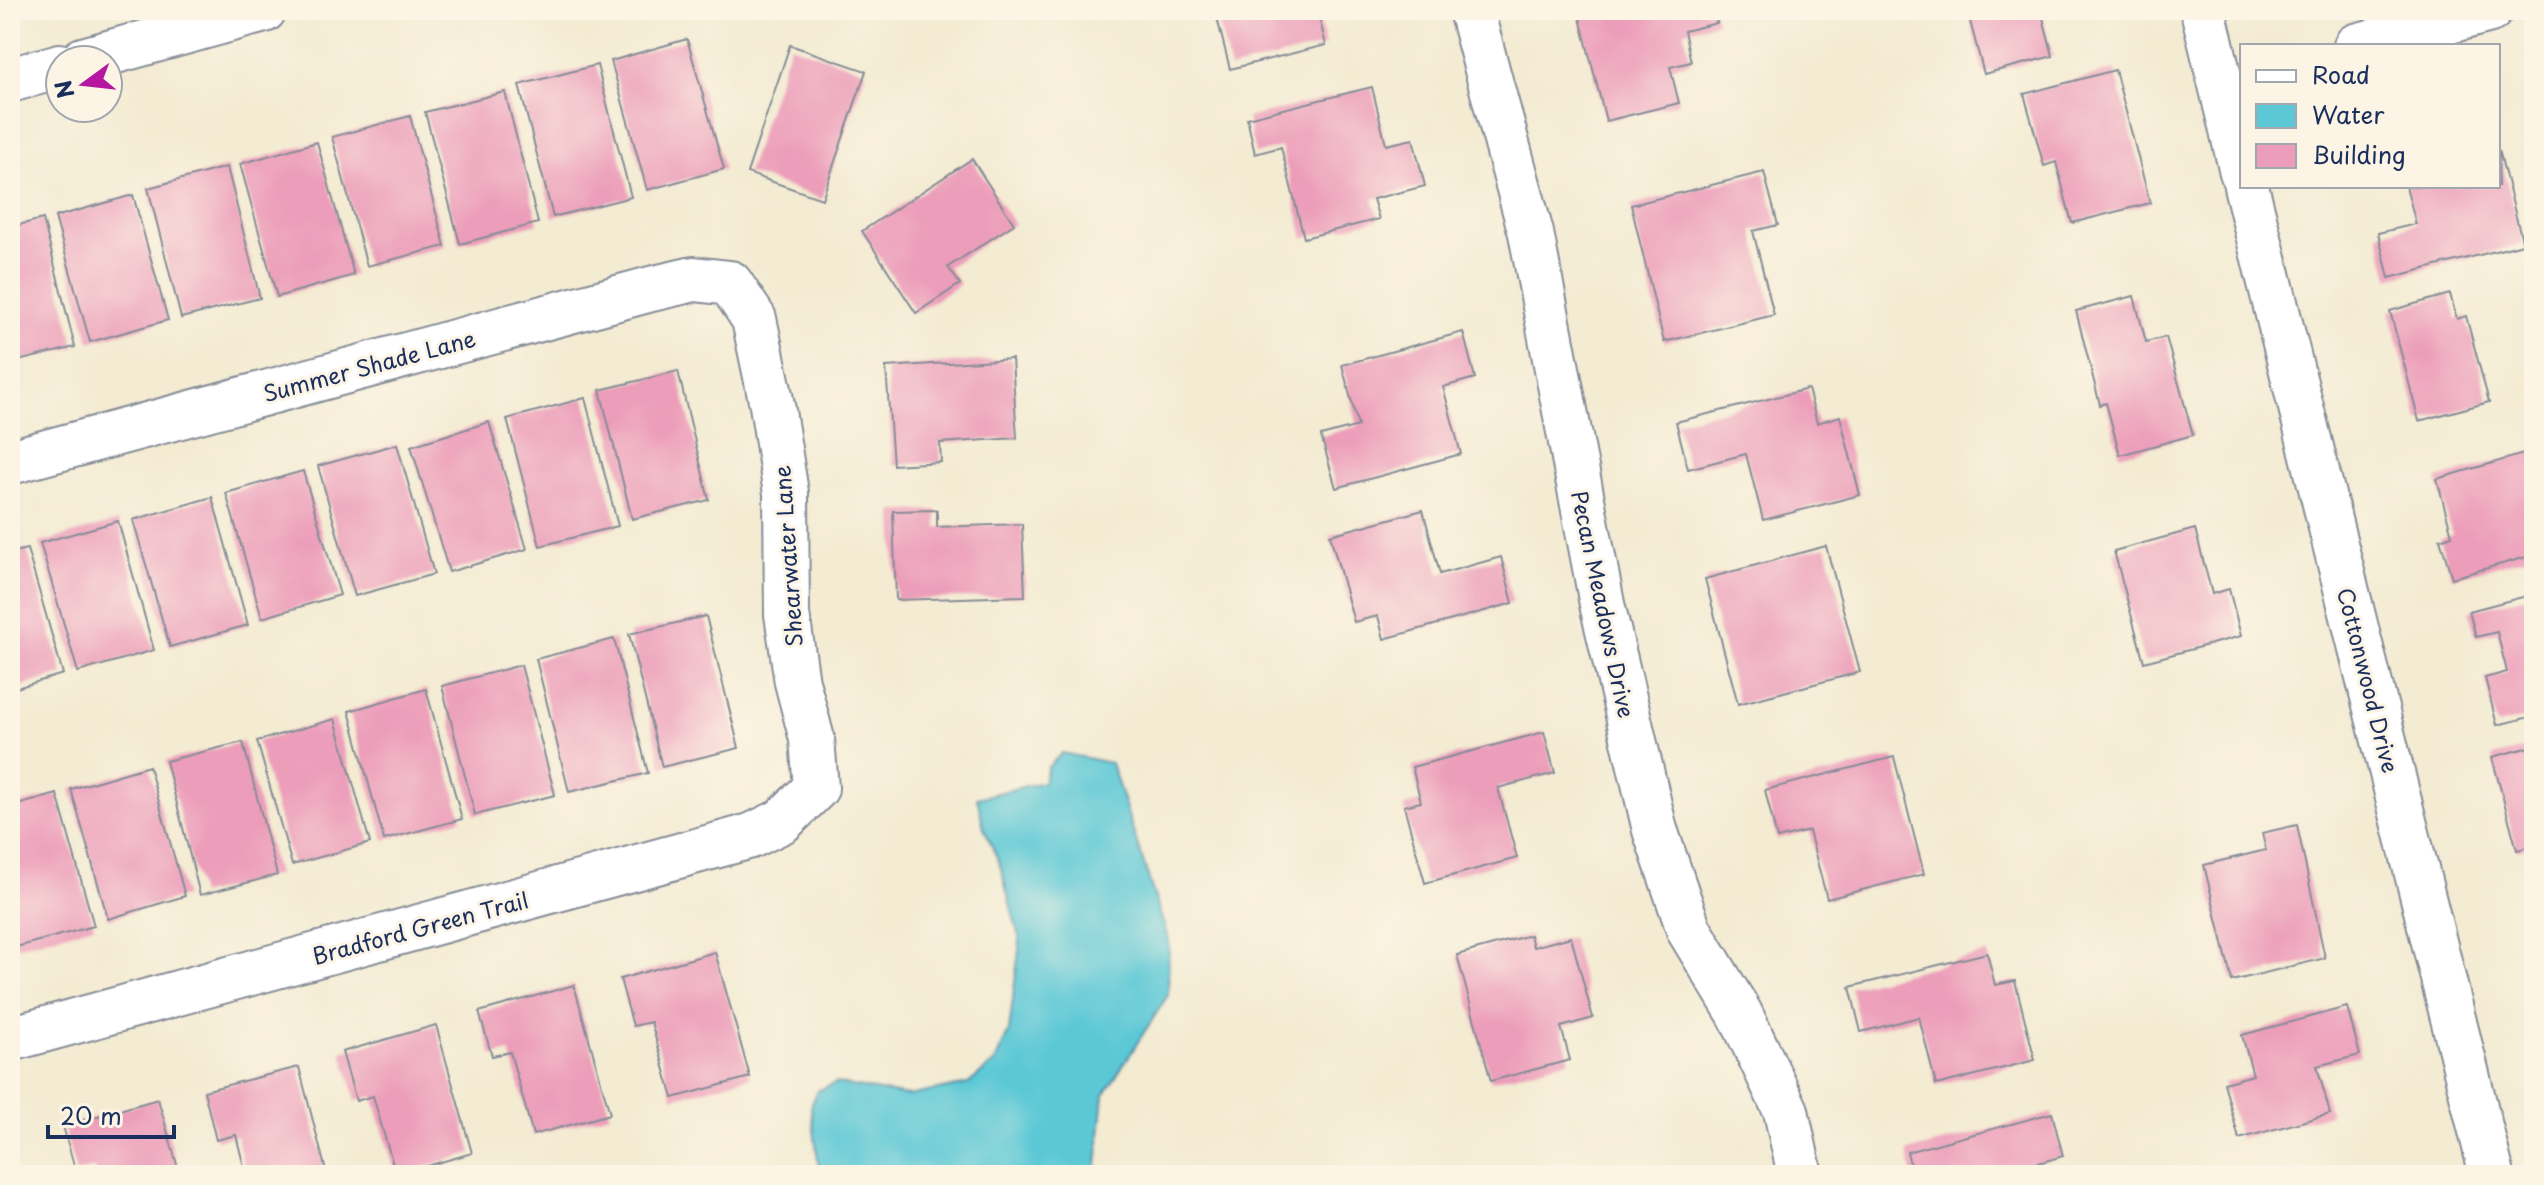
<svg xmlns="http://www.w3.org/2000/svg" width="2544" height="1185" viewBox="0 0 2544 1185" font-family="'Playpen Sans',sans-serif">
	<rect width="100%" height="100%" fill="#fcf5e5"/>
	<filter id="ink" filterUnits="userSpaceOnUse"><feTurbulence type="fractalNoise" baseFrequency=".0125" numOctaves="2"/><feDisplacementMap in="SourceGraphic" scale="16" xChannelSelector="R" yChannelSelector="G"/><feConvolveMatrix kernelMatrix="1 2 1 2 8 2 1 2 1" color-interpolation-filters="sRGB"/></filter>
	<filter id="wash" filterUnits="userSpaceOnUse"><feTurbulence type="fractalNoise" baseFrequency=".006" numOctaves="4" result="noise"/><feDisplacementMap in="SourceGraphic" scale="32" xChannelSelector="R" yChannelSelector="G"/><feGaussianBlur stdDeviation="1.8" result="paint"/><feColorMatrix in="noise" values="0 0 0 0 0 0 0 0 0 0 0 0 0 0 0 0 0 1.4 0 .05"/><feComposite in="paint" operator="in"/></filter>
	<g filter="url(#wash)">
		<rect width="100%" height="100%" fill="#f3ebd2"/>
		<path fill="#5cc8d6" stroke="#3c7c9a" stroke-width="2" d="M1062,753l49,10 58,178 -1,54 -64,100 -8,80h-276l-9,-68 6,-16 18,-8 73,13 60,-12 27,-22 14,-31 11,-90 -20,-76 -16,-37 -7,-30 66,-16 5,-15z"/>
		<g id="blocks">
			<g fill="#ec9db9">
				<path d="M1215,10h102l9,35 -96,24z"/>
				<path d="M1578,10h136l3,13 -33,8 7,31 -21,5 9,36 -73,18z"/>
				<path d="M1967,10h74l12,46 -69,18z"/>
				<path d="M687,39l37,130 -77,21 -36,-129z"/>
				<path d="M790,45l76,26 -44,128 -75,-26z"/>
				<path d="M597,65l34,132 -78,20 -34,-132z"/>
				<path d="M2115,70l35,133 -78,20 -16,-61 -12,4 -20,-72z"/>
				<path d="M1372,87l14,58 27,-6 12,47 -52,13 6,20 -75,19 -23,-91 -26,7 -8,-36z"/>
				<path d="M505,92l33,131 -78,21 -35,-132z"/>
				<path d="M410,116l35,130 -78,20 -35,-129z"/>
				<path d="M317,142l37,133 -77,22 -37,-133z"/>
				<path d="M2499,150l24,94 -134,34 -11,-45 38,-9 -10,-38h92z"/>
				<path d="M972,159l42,65 -66,43 12,17 -44,29 -54,-82z"/>
				<path d="M227,167l33,131 -79,20 -33,-130z"/>
				<path d="M1764,172l14,53 -25,6 21,84 -110,27 -33,-137z"/>
				<path d="M133,195l35,125 -78,22 -35,-125z"/>
				<path d="M43,219l32,128 -65,16v-136z"/>
				<path d="M2450,294l7,25 9,-3 23,86 -70,19 -29,-110z"/>
				<path d="M2134,296l12,46 20,-5 27,98 -73,20 -14,-52 -6,2 -24,-94z"/>
				<path d="M1463,332l12,46 -32,9 18,67 -125,34 -15,-52 37,-10 -16,-61z"/>
				<path d="M1012,359l5,79 -77,5 1,19 -48,3 -7,-98z"/>
				<path d="M678,371l31,129 -77,19 -32,-129z"/>
				<path d="M1808,389l9,34 23,-7 20,79 -97,25 -17,-66 -58,15 -12,-47z"/>
				<path d="M585,398l33,128 -78,20 -33,-127z"/>
				<path d="M489,422l38,127 -78,23 -38,-126z"/>
				<path d="M397,444l37,130 -79,22 -37,-130z"/>
				<path d="M2534,451v104l-82,23 -12,-39 12,-4 -15,-56z"/>
				<path d="M303,471l37,124 -78,23 -36,-125z"/>
				<path d="M212,497l36,128 -78,22 -37,-127z"/>
				<path d="M937,510v17l85,-3 3,72 -129,4 -3,-89z"/>
				<path d="M1423,510l17,64 61,-17 12,46 -129,36 -6,-23 -24,6 -24,-87z"/>
				<path d="M118,521l36,129 -76,22 -38,-129z"/>
				<path d="M2195,529l17,65 17,-5 12,47 -97,26 -30,-111z"/>
				<path d="M1826,546l34,126 -122,32 -33,-125z"/>
				<path d="M27,549l36,125 -53,16v-137z"/>
				<path d="M2534,594v122l-37,9 -12,-47 22,-6 -10,-40 -21,5 -7,-26z"/>
				<path d="M706,616l33,132 -77,19 -33,-133z"/>
				<path d="M614,639l34,134 -79,19 -33,-133z"/>
				<path d="M521,665l34,130 -80,20 -33,-129z"/>
				<path d="M426,689l36,130 -78,21 -35,-129z"/>
				<path d="M335,719l35,124 -78,22 -35,-124z"/>
				<path d="M1544,732l11,41 -57,15 19,70 -92,25 -21,-77 17,-4 -9,-35z"/>
				<path d="M243,742l34,133 -77,20 -34,-134z"/>
				<path d="M2534,746v100l-17,4 -25,-93z"/>
				<path d="M1894,757l30,117 -97,25 -18,-68 -32,8 -12,-49z"/>
				<path d="M149,766l36,130 -77,23 -37,-130z"/>
				<path d="M57,794l37,132 -78,21 -6,-21v-119z"/>
				<path d="M2297,825l28,133 -93,23 -28,-116 62,-15 -4,-17z"/>
				<path d="M1530,935l3,12 38,-10 22,81 -32,9 9,33 -79,21 -34,-126z"/>
				<path d="M715,952l35,125 -77,21 -22,-76 -18,4 -13,-47z"/>
				<path d="M1987,953l8,32 20,-4 20,79 -99,25 -17,-68 -58,15 -11,-45z"/>
				<path d="M574,985l36,129 -77,21 -23,-83 -18,4 -13,-44z"/>
				<path d="M2347,1007l13,48 -43,11 13,48 -91,25 -15,-56 29,-8 -11,-40z"/>
				<path d="M436,1025l36,128 -76,22 -23,-79 -17,5 -14,-49z"/>
				<path d="M299,1067l28,108h-81l-10,-40 -20,5 -12,-49z"/>
				<path d="M158,1099l22,76h-84l-2,-7 -18,5 -13,-47z"/>
				<path d="M2052,1113l11,43 -39,11 3,8h-114l-6,-23z"/>
			</g>
		</g>
	</g>
	<g filter="url(#ink)">
		<use href="#blocks" fill-opacity="0" stroke="#878d98" stroke-width="2"/>
		<g fill="none" stroke-linecap="round" stroke-linejoin="round">
			<defs>
				<g id="minor">
					<path d="M1471,10l60,223 71,371 53,226 34,100 51,84 46,97 14,64"/>
					<path d="M2203,10l39,162"/>
					<path d="M2356,46l134,-36"/>
					<path d="M83,60l181,-50"/>
					<path d="M10,80l50,-14"/>
					<path d="M2246,186l246,989"/>
					<path d="M10,462l641,-173 43,-10 36,4 24,36 18,86 14,88 1,121 10,68 15,57 4,49 -34,33 -31,15 -741,203"/>
				</g>
			</defs>
			<use href="#minor" stroke="#878d98" stroke-width="48"/>
			<use href="#minor" stroke="#fff" stroke-width="44"/>
		</g>
	</g>
	<g text-anchor="middle" dominant-baseline="central" stroke-width="6" stroke-linejoin="round" paint-order="stroke">
		<g font-size="22" fill="#1b2f5e" stroke="#fcf5e5">
			<text transform="translate(369 365) rotate(-15)">Summer Shade Lane</text>
			<text transform="translate(787 556) rotate(-94)">Shearwater Lane</text>
			<text transform="translate(1604 604) rotate(78)">Pecan Meadows Drive</text>
			<text transform="translate(2369 680) rotate(76)">Cottonwood Drive</text>
			<text transform="translate(420 927) rotate(-15)">Bradford Green Trail</text>
		</g>
	</g>
	<rect width="2544" height="1185" fill="none" stroke="#fcf5e5" stroke-width="40"/>
	<rect x="2240" y="44" width="260" height="144" fill="#fcf5e5" stroke="#a2a6af" stroke-width="2"/>
	<rect x="2256" y="70" width="40" height="12" fill="#ffffff" stroke="#a2a6af" stroke-width="2"/>
	<text x="2312" y="84" font-size="24" fill="#1b2f5e">Road</text>
	<rect x="2256" y="104" width="40" height="24" fill="#5cc8d6" stroke="#a2a6af" stroke-width="2"/>
	<text x="2312" y="124" font-size="24" fill="#1b2f5e">Water</text>
	<rect x="2256" y="144" width="40" height="24" fill="#ec9db9" stroke="#a2a6af" stroke-width="2"/>
	<text x="2312" y="164" font-size="24" fill="#1b2f5e">Building</text>
	<g transform="translate(84 84) rotate(255)"><circle r="38" fill="#fcf5e5" stroke="#a2a6af" stroke-width="2"/>
	<path d="M0-6L14 30L0 20L-14 30Z" fill="#b5179e"/>
	<text y="-12" font-size="22" font-weight="bold" text-anchor="middle" fill="#1b2f5e">N</text>
	</g>
	<path d="M48 1125v12h126v-12" fill="none" stroke="#1b2f5e" stroke-width="4"/>
	<text x="60" y="1125" font-size="24" fill="#1b2f5e" stroke="#fcf5e5" stroke-width="6" paint-order="stroke">20 m</text>
</svg>
